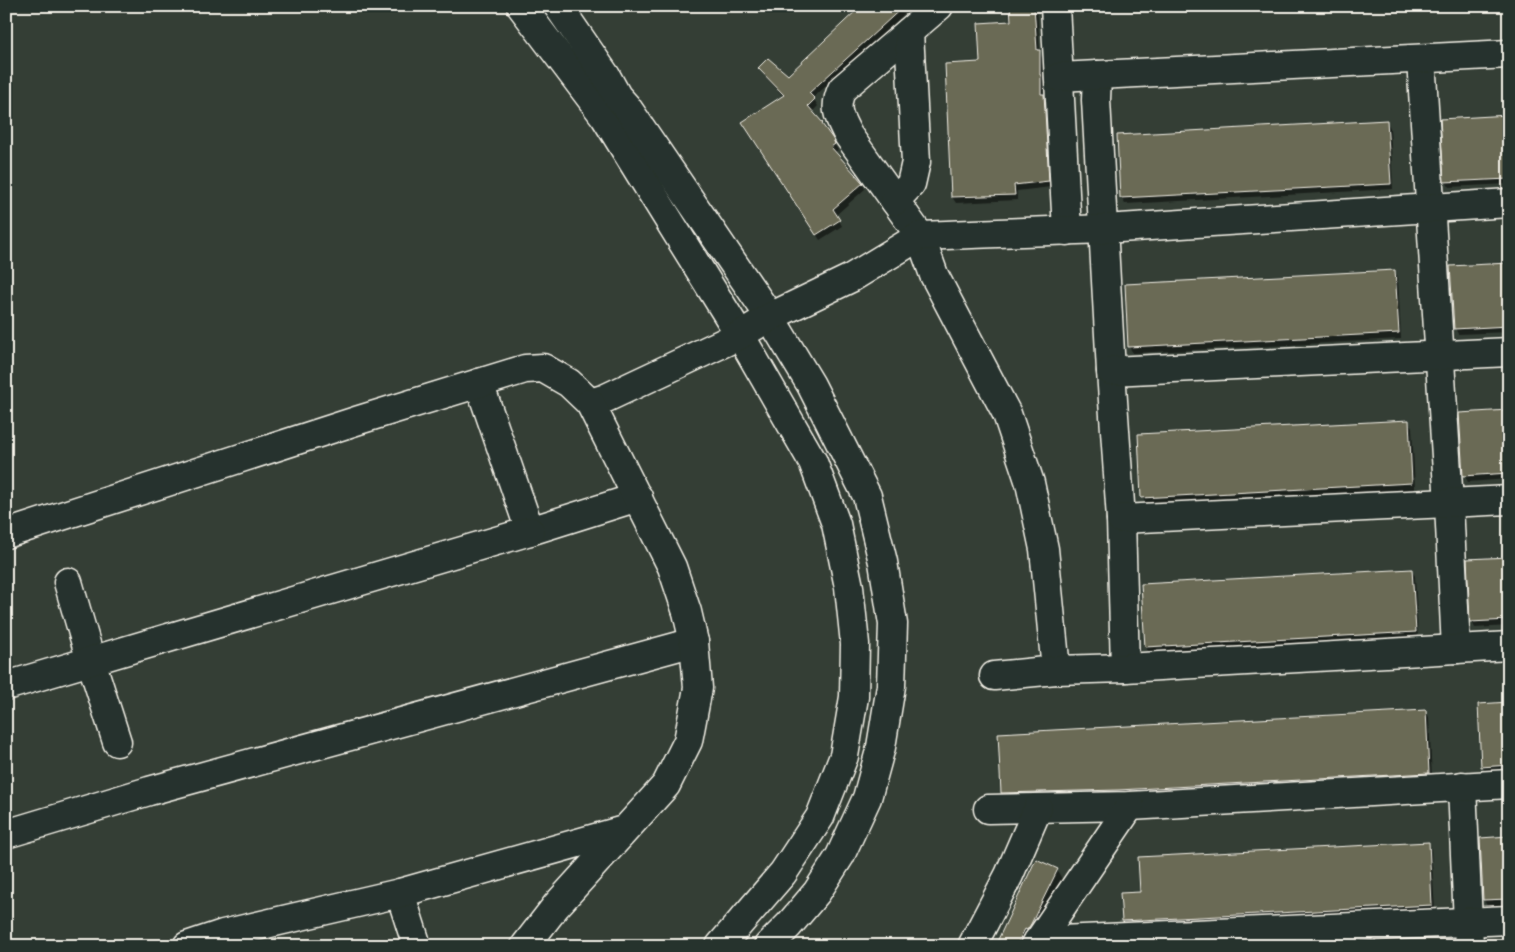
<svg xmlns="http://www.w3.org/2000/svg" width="1515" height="952" viewBox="0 0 1515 952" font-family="'Patrick Hand',sans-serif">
	<rect width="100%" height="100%" fill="#343e35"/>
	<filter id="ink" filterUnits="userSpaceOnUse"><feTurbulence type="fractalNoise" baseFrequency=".02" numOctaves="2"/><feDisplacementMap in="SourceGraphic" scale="10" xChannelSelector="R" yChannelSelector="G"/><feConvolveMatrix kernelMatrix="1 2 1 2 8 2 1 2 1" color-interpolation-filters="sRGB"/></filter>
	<g filter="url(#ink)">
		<g fill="#0007">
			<path d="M864,6h49l-100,92 5,8 -6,6 24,35 2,3 -3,2 27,31 3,6 -29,26 6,11 -22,14 -72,-112 36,-31 -21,-23 -3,-6 28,8z"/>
			<path d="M1009,6h28l3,47 2,5 2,38 3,5 4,86 -34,4v9l-61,3 -4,-6 29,-134 29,-41z"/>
			<path d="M1509,116v68l-60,3 -3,-6z"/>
			<path d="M1387,122l3,6 3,61 -268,15 -4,-6z"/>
			<path d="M1509,264v68l-51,2 -3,-6z"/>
			<path d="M1395,272l3,6 3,61 -268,14 -4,-6 -3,-61z"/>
			<path d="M1509,412v67l-41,3 -4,-7z"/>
			<path d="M1408,421l4,6 3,62 -269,15 -3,-7z"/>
			<path d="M1509,558v68l-34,2 -3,-6z"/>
			<path d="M1411,570l4,6 3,62 -269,15 -3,-6z"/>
			<path d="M1509,703v69l-23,1 -3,-6z"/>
			<path d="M1425,711l4,6 3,62 -426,20 -3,-6z"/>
			<path d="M1509,837v68l-22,1 -3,-6 -3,-61z"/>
			<path d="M1428,843l3,6 4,61 -308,17 -4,-6 18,-27z"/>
			<path d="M1057,870l6,11 -36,65h-31z"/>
		</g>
		<g fill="#6b6a55" stroke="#f4f1e8">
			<path d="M861,6h43l-95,87 6,6 -7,7 15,17 -1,1 11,15 2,5 -4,3 32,36 -30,26 7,11 -24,15 -74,-113 42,-27 -26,-27 10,-10 20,17z"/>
			<path d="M1010,6h24l3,44h3v25h1v19h3l5,87 -35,4 1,10 -64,2 -6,-133 35,-2 -2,-39 33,-2z"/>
			<path d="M1509,115v64l-65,3 -4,-63z"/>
			<path d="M1387,120l4,64 -271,14 -3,-63z"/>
			<path d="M1509,263v63l-55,3 -4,-63z"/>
			<path d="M1395,270l4,63 -271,14 -3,-63z"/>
			<path d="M1509,410v63l-46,3 -4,-63z"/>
			<path d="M1409,420l3,63 -271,15 -3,-64z"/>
			<path d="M1509,557v63l-39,2 -3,-63z"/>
			<path d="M1412,569l4,63 -271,15 -4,-63z"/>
			<path d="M1509,702v63l-28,2 -3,-63z"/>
			<path d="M1426,710l3,63 -311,17 -117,3 -3,-60z"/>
			<path d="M1509,836v63l-26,1 -3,-62z"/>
			<path d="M1429,842l3,63 -310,16 -2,-28 20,-1 -2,-35z"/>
			<path d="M1036,859l22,10 -27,55 -4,6 -2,-1 -9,17h-21z"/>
		</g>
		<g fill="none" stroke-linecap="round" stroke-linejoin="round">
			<defs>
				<g id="street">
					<path d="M521,6l84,111 135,218 73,127 23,62 13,63 6,57 -1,53 -10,59 -24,61 -37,56 -63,73"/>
					<path d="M558,6l48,70 11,20 9,10 144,211 41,68 56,111 16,66 10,62 -2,62 -10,61 -14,51 -27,58 -23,36 -28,33 -21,21"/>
					<path d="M939,6l-97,83c-9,20 -3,28 6,46l72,101 14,39 73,139 23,69 14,66 12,121"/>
					<path d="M1055,6l12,225"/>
					<path d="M1421,59l28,445 7,145"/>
					<path d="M1097,75l-1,25 15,271 10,148 4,149"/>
					<path d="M1059,77l450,-23"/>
					<path d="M895,201l16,-17 5,-22 -7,-130"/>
					<path d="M1111,371l398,-19"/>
					<path d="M479,383l51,148 108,-34"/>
					<path d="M1121,519l388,-19"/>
					<path d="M6,534l353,-114 166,-51 18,-1 26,15 21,20 16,-5 134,-63 30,-18 81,-39 69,-42 184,-7 405,-26"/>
					<path d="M68,582l23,79 26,81"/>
					<path d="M994,676l62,-6 69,-2 384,-22"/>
					<path d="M6,686l524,-155"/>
					<path d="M1462,786l7,160"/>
					<path d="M988,809l142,-3 379,-22"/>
					<path d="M6,834l143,-43 545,-149"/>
					<path d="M400,893l17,53"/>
					<path d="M1038,941l471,-21"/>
					<path d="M187,946l36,-12 177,-41 224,-63"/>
					<path d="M525,946l31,-40 110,-121 22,-44 10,-53 -4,-46 -7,-30 -15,-45 -82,-164"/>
					<path d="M972,946l37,-71 29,-67"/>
					<path d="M1035,946l95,-140"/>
				</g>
			</defs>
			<use href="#street" stroke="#f4f1e8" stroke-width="31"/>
			<use href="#street" stroke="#26332d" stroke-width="28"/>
		</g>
	</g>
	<rect width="1515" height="952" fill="none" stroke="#26332d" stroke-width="25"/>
	<rect x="12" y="12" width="1490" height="927" fill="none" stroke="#f4f1e8" stroke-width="2" filter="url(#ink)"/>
</svg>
